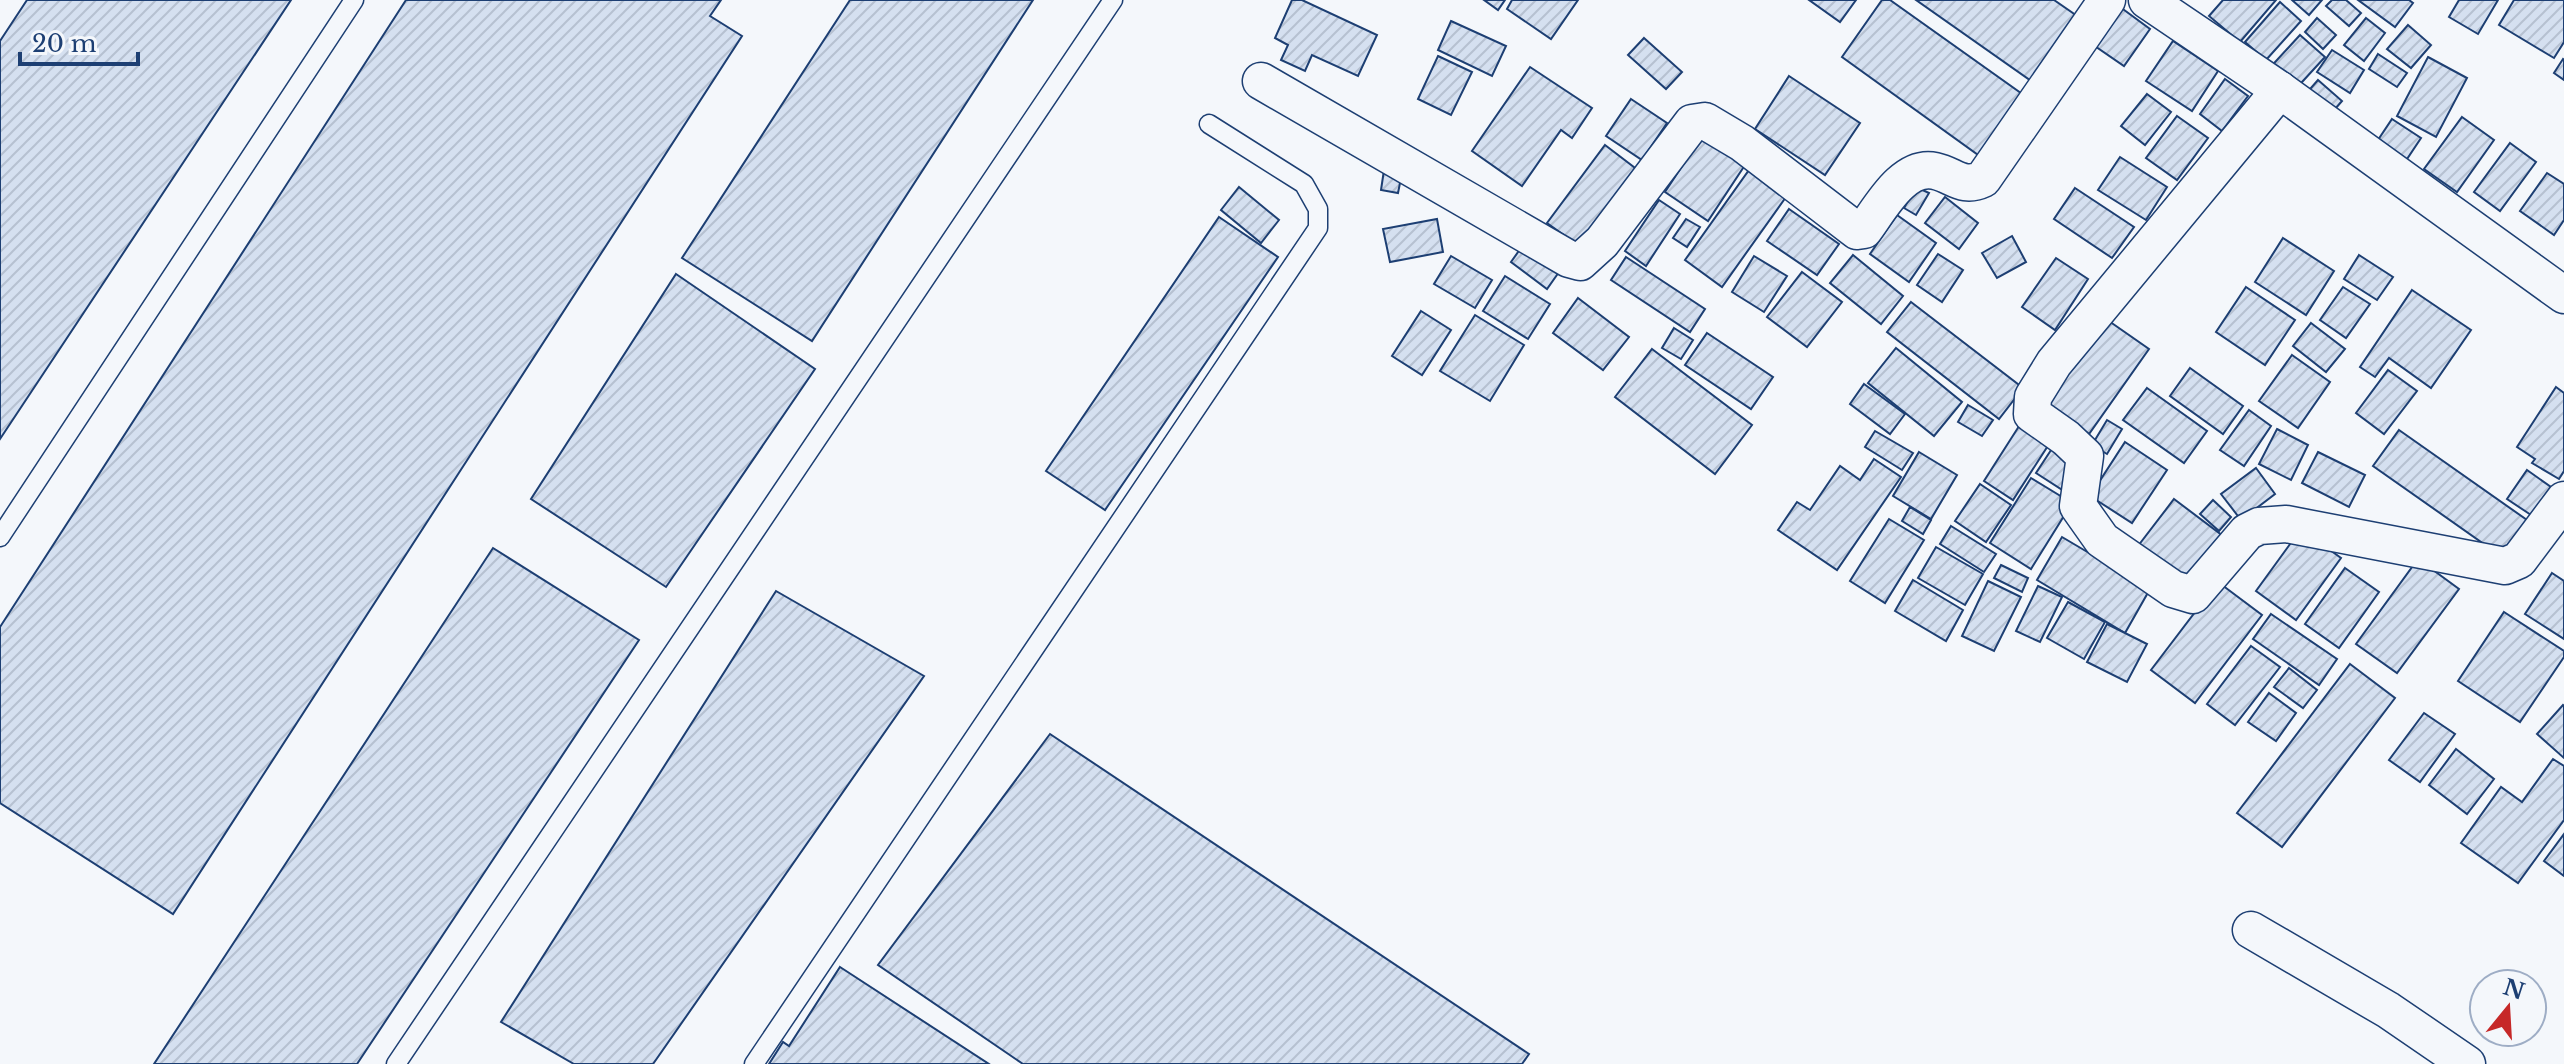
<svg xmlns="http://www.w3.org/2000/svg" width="2564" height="1064" viewBox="0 0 2564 1064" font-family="'Libre Baskerville',serif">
	<defs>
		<pattern id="building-hatch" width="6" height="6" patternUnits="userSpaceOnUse" patternTransform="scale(2)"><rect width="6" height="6" fill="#d5e0f0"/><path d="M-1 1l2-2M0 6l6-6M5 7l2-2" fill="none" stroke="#b6c1d1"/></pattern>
	</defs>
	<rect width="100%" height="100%" fill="#f4f7fb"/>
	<g fill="url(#building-hatch)" stroke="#1d3f73" stroke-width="2">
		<path d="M27,0h264l-291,439v-398z"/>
		<path d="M406,0h315l-11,16 32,20 -569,878 -173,-111v-176z"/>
		<path d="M850,0h183l-221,341 -130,-83z"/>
		<path d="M1292,0h10l75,35 -19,41 -46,-21 -7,16 -24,-11 7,-15 -13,-7z"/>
		<path d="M1484,0h21l-7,10z"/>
		<path d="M1512,0h66l-27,39 -44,-30z"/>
		<path d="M1809,0h47l-16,22z"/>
		<path d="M1882,0h8l135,96 -44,61 -139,-100z"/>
		<path d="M1916,0h138l26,18 -46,65z"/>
		<path d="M2223,0h53l-36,42 -31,-26z"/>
		<path d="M2292,0h30l-13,15z"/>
		<path d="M2332,0h14l15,13 -12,13 -23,-20z"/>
		<path d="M2358,0h51l4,3 -18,24z"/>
		<path d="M2459,0h39l-20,34 -29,-17z"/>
		<path d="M2514,0h50v42l-10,16 -55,-33z"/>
		<path d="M2280,2l21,19 -35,39 -21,-18z"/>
		<path d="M2116,4l34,25 -26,37 -35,-24z"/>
		<path d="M2317,18l19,17 -13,14 -18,-17z"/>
		<path d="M2366,18l19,15 -21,28 -20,-16z"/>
		<path d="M1451,21l55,25 -14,30 -54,-26z"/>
		<path d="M2408,25l23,20 -20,23 -24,-19z"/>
		<path d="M2300,35l25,22 -34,37 -25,-22z"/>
		<path d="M1644,38l38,34 -16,17 -38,-34z"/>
		<path d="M2173,41l45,30 -26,40 -46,-30z"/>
		<path d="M2332,50l32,20 -14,23 -33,-21z"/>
		<path d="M2378,54l29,19 -10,14 -28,-18z"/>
		<path d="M1438,56l34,16 -21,43 -33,-16z"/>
		<path d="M2428,57l39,21 -31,59 -39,-21z"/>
		<path d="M2563,59l1,1v20l-10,-7z"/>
		<path d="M1530,67l62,41 -20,30 -11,-8 -39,56 -50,-35z"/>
		<path d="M1789,76l71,47 -35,52 -70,-46z"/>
		<path d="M2225,79l23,17 -26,35 -22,-17z"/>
		<path d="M2318,80l24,21 -14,16 -24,-21z"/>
		<path d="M2147,94l24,18 -26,33 -24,-19z"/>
		<path d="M1631,99l36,24 -25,37 -36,-24z"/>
		<path d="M2177,116l31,22 -31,42 -31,-22z"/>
		<path d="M2462,117l32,23 -37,52 -33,-23z"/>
		<path d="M2392,119l29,19 -20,30 -29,-19z"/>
		<path d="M1702,136l43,29 -37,56 -43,-29z"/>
		<path d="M2510,143l26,19 -36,49 -26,-19z"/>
		<path d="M1605,145l34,26 -57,77 -35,-25z"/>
		<path d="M2120,157l47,30 -21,33 -48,-30z"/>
		<path d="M1384,170l18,3 -4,20 -17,-3z"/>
		<path d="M1749,170l37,27 -64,90 -37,-27z"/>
		<path d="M2547,173l17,11v36l-10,15 -34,-24z"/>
		<path d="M1239,187l40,33 -18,23 -40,-33z"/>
		<path d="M1916,187l13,6 -13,22 -12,-7z"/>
		<path d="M2075,188l59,39 -22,31 -58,-39z"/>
		<path d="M1945,197l33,26 -19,26 -34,-26z"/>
		<path d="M1659,200l21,14 -34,52 -21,-15z"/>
		<path d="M1789,209l50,35 -22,31 -50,-34z"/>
		<path d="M1897,215l39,28 -27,39 -39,-28z"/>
		<path d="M1219,217l59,40 -173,253 -59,-39z"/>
		<path d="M1437,219l6,33 -53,10 -7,-33z"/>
		<path d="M1686,219l14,8 -13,20 -14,-9z"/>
		<path d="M2012,236l14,26 -29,16 -15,-25z"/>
		<path d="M2283,238l51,33 -28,44 -51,-33z"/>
		<path d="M1523,245l36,27 -12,17 -36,-27z"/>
		<path d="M1938,254l25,16 -21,32 -25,-17z"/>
		<path d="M1853,255l50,41 -22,28 -51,-41z"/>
		<path d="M2359,255l34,22 -16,23 -33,-21z"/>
		<path d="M1451,256l41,24 -17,28 -41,-24z"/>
		<path d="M1754,256l33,20 -23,36 -32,-20z"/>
		<path d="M1626,257l79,52 -15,23 -79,-52z"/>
		<path d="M2056,258l32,21 -33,51 -33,-23z"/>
		<path d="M1802,272l40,30 -35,45 -40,-30z"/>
		<path d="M676,274l139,95 -149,218 -135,-88z"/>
		<path d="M1505,276l45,28 -22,35 -45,-28z"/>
		<path d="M2246,287l49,33 -30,45 -49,-33z"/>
		<path d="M2343,287l27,17 -24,34 -26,-18z"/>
		<path d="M2412,290l59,40 -40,58 -42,-30 -14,19 -15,-10z"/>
		<path d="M1578,298l51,39 -26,33 -50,-37z"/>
		<path d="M1911,302l112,86 -24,31 -112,-87z"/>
		<path d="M1421,311l30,19 -29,45 -30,-19z"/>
		<path d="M1475,315l49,30 -34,56 -50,-30z"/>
		<path d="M2106,319l43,30 -60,85 -43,-30z"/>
		<path d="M2311,323l34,26 -19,23 -33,-26z"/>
		<path d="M1674,328l19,12 -12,19 -19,-11z"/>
		<path d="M1707,333l66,44 -22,32 -66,-44z"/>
		<path d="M1896,348l66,54 -28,34 -66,-53z"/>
		<path d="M1652,349l100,76 -37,49 -100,-77z"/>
		<path d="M2292,355l38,27 -32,46 -39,-27z"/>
		<path d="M2190,368l53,38 -20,28 -53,-38z"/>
		<path d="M2388,370l29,21 -33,43 -28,-21z"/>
		<path d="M1864,384l41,30 -15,20 -40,-30z"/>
		<path d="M2556,387l8,6v78l-5,8 -27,-16 3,-4 -18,-12z"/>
		<path d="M2147,388l60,43 -23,32 -61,-43z"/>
		<path d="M1968,405l25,15 -11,16 -24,-14z"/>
		<path d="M2249,410l22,16 -27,40 -24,-16z"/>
		<path d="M2107,420l15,9 -15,25 -15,-9z"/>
		<path d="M2021,423l30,18 -38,59 -29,-19z"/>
		<path d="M2277,429l31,16 -17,35 -32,-16z"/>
		<path d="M2399,430l128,90 -26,36 -128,-90z"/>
		<path d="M1875,431l38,22 -11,17 -37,-23z"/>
		<path d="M2125,442l42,28 -35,53 -42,-27z"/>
		<path d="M2055,444l28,17 -19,30 -28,-18z"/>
		<path d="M1919,452l38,23 -26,44 -38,-23z"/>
		<path d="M2318,452l47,23 -16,32 -47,-24z"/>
		<path d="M1874,459l27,18 -64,93 -59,-40 19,-28 13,8 30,-44 20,14z"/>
		<path d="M2256,468l19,26 -34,26 -20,-26z"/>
		<path d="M2527,470l24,17 -20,28 -24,-16z"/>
		<path d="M2031,478l41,25 -41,66 -41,-26z"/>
		<path d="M1980,484l31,21 -25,37 -31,-21z"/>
		<path d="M2174,499l49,37 -37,47 -48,-37z"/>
		<path d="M2213,500l18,17 -12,14 -19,-17z"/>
		<path d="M1910,507l21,13 -8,14 -21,-13z"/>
		<path d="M1889,519l35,21 -39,63 -35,-22z"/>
		<path d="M1951,526l45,28 -12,18 -44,-28z"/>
		<path d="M2301,529l40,29 -45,62 -40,-29z"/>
		<path d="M2062,537l88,52 -25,44 -88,-53z"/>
		<path d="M1936,547l47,27 -18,31 -47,-27z"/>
		<path d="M493,548l146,92 -282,424h-203z"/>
		<path d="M2418,559l41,30 -62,84 -41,-29z"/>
		<path d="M2001,565l27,13 -6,14 -28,-14z"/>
		<path d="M2345,568l34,24 -40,56 -34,-24z"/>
		<path d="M2552,573l12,8v58l-39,-25z"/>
		<path d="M1913,580l50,30 -17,31 -51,-30z"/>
		<path d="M1988,581l33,16 -27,54 -32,-15z"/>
		<path d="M2218,582l44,33 -67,88 -44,-33z"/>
		<path d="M2038,586l24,11 -22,45 -24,-11z"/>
		<path d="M776,591l148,85 -271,388h-79l-73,-42z"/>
		<path d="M2068,602l37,20 -21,37 -37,-21z"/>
		<path d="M2504,612l60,39v6l-44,65 -62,-41z"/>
		<path d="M2271,614l66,45 -18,26 -66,-46z"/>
		<path d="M2107,624l40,20 -20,38 -40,-20z"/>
		<path d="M2251,646l29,21 -45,58 -28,-21z"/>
		<path d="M2350,664l45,34 -113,149 -45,-34z"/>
		<path d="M2289,668l28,22 -14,18 -29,-21z"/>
		<path d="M2269,693l27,20 -20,28 -28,-19z"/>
		<path d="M2563,705l1,1v52l-27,-24z"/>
		<path d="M2424,713l31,21 -35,48 -31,-22z"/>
		<path d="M1050,734l479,320 -7,10h-499l-145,-99z"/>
		<path d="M2456,749l38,30 -27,35 -38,-29z"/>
		<path d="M2553,759l11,7v54l-46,63 -57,-40 40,-56 21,15z"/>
		<path d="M2564,834v42l-20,-15z"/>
		<path d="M840,967l149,97h-220l14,-22 6,4z"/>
	</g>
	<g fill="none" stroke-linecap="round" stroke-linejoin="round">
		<defs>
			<g id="lane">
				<path d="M0,537l354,-537"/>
				<path d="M396,1064l717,-1064"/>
				<path d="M754,1064l564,-836v-19l-14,-25 -95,-60"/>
			</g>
			<g id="street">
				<path d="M2147,0l133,90 284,205"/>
				<path d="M1261,81l308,178 11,3 22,-20 90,-119 13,-2 37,22 115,88 7,-1c16,-21 39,-66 71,-59 19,4 27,18 48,8l124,-179"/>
				<path d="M2280,90l-226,273 -21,34 -1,17 34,24 19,18 -7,50 24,34 71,49 20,6 54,-63 12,-6 27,-2 219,42 14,-6 45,-60"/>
				<path d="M2251,930l137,80 79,54"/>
			</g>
		</defs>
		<use href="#lane" stroke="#1d3f73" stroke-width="21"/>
		<use href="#street" stroke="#1d3f73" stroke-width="39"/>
		<use href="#lane" stroke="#f4f7fb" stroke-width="18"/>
		<use href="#street" stroke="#f4f7fb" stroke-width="36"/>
	</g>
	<g transform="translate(2508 1008) rotate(18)"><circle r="38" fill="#f4f7fb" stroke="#9eadc5" stroke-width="2"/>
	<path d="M0-6L14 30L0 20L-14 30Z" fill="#c62828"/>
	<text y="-12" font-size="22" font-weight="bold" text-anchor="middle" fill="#1d3f73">N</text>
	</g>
	<path d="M20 52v12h118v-12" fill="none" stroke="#1d3f73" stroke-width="4"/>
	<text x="32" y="52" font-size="24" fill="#1d3f73" stroke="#f4f7fb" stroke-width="6" paint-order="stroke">20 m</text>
</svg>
